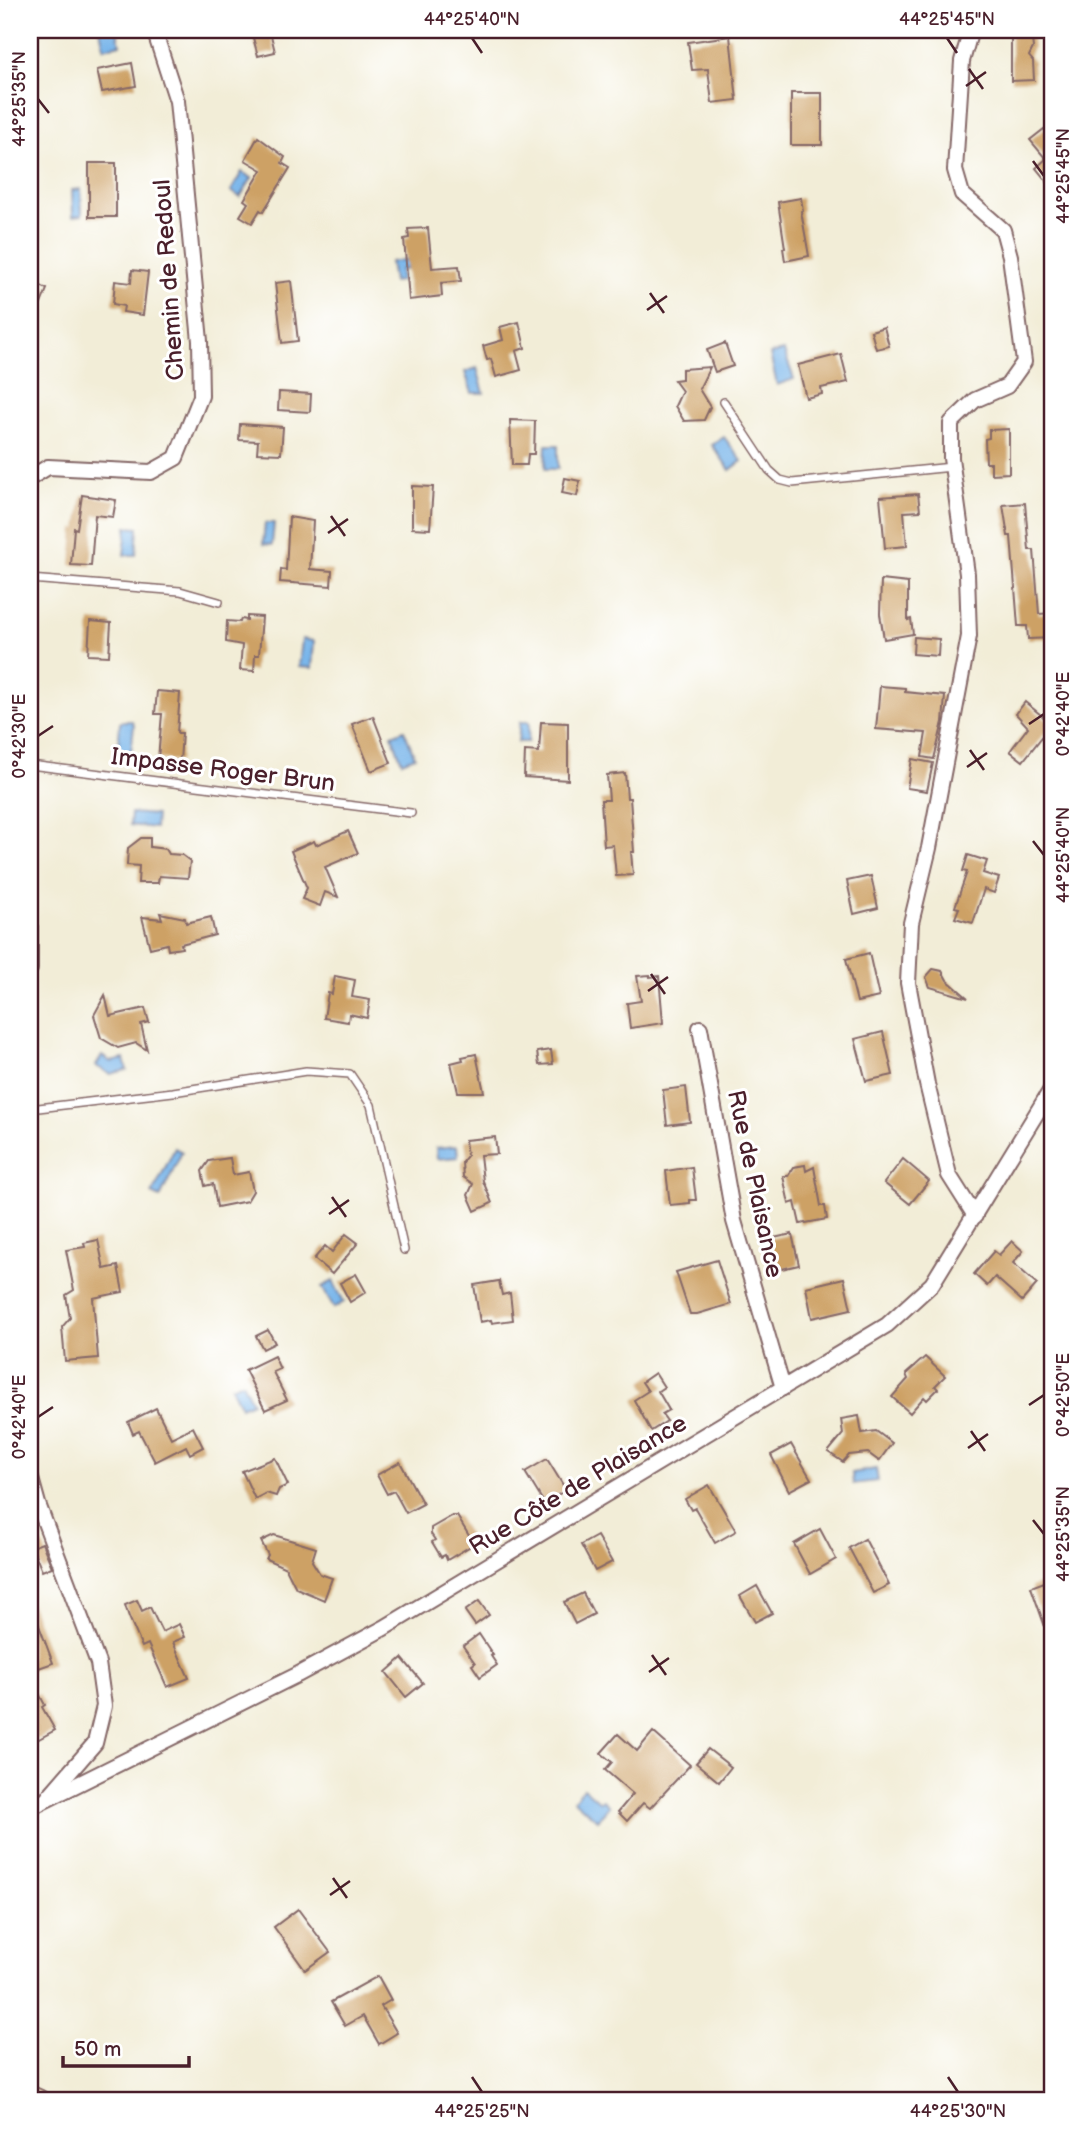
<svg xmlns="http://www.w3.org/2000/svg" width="1082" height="2130" viewBox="0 0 1082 2130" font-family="'Balsamiq Sans',sans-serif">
	<rect width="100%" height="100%" fill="#fff"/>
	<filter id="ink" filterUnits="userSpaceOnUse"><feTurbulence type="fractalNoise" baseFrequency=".0143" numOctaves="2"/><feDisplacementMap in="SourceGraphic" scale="14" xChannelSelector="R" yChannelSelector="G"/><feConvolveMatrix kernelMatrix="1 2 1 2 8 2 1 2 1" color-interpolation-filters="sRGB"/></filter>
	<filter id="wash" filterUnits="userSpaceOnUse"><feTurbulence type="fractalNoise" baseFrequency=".00686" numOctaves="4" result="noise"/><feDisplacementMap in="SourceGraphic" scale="28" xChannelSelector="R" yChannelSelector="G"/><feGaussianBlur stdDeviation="1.57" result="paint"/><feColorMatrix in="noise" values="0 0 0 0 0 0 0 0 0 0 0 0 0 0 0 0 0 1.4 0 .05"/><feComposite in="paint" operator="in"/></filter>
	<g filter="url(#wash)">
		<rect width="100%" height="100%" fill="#f2edd7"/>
		<g fill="#78b5ea" stroke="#616a8a" stroke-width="2">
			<path d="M100,30h17l3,14 -16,4z"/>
			<path d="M242,172l10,6 -12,19 -9,-6z"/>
			<path d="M81,189l1,26 -9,1 -1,-26z"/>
			<path d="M410,259l1,10 -11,1 1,11 -8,1 -3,-20z"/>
			<path d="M784,351l10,28 -17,6 -7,-31z"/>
			<path d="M477,368l7,25h-12l-7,-21z"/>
			<path d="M724,437l18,24 -12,9 -18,-25z"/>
			<path d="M546,445h12v24h-13z"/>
			<path d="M265,523h9l-2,22 -9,-1z"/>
			<path d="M127,527l11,1 -2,27h-12z"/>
			<path d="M302,639l12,2 -2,27 -13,-1z"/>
			<path d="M123,721h9l2,4 -3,27 -13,-1 2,-28z"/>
			<path d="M520,722h9l-1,20h-10z"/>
			<path d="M404,730l11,27 -13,5 -10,-27z"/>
			<path d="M131,813l25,2 -1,13 -25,-3z"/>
			<path d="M102,1056l9,6 13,-3 3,11 -17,4 -14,-8z"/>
			<path d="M457,1146l1,11 -21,2 -1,-11z"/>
			<path d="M175,1148l7,4 -22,46 -8,-4z"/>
			<path d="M333,1281l11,21 -10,6 -12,-21z"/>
			<path d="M242,1382l10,20 -11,5 -10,-20z"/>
			<path d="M876,1469l2,12 -25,3 -1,-11z"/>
			<path d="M584,1788l16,14 3,-2 6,6 -12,14 -23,-20z"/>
		</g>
		<g id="blocks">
			<g fill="#cda165">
				<path d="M1011,30h20l2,18 -4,8 4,5 1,19 -23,1z"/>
				<path d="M264,31h6l5,21 -17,4 -6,-22z"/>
				<path d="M730,36l7,64 -25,3 -4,-34 -16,1 -4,-28z"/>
				<path d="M132,63l4,23 -34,6 -5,-22z"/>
				<rect x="791" y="93" width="31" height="52"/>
				<path d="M1044,129l8,10v49l-16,-20 10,-9 -16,-19z"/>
				<path d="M258,137l27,20 -3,6 8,5 -27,44 -3,-2 -8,13 -12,-7 8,-13 -4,-3 18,-30 -17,-10z"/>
				<rect x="89" y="163" width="27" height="54"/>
				<path d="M801,198l2,12 -2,1 8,45 -24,5 -2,-13h2l-7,-46z"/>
				<path d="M428,228l4,40 27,-2 2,15 -20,2 1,13 -33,4 -5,-61 5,-1 -1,-9z"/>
				<path d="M132,270l16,2 -5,43 -20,-3 1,-6 -11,-2 2,-23 16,2z"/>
				<path d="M30,281l17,8 -6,15 -11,-5z"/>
				<path d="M291,281l7,60 -16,2 -7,-60z"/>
				<path d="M519,322l6,26 -9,3 5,19 -25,7 -5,-18 -4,1 -4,-14 20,-6 -3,-13z"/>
				<path d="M884,327l5,19 -13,3 -5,-18z"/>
				<path d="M725,343l8,23 -18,6 -8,-22z"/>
				<path d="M841,354l7,28 -27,6 1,6 -16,4 -8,-33z"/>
				<path d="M710,367l-11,22 11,18 -6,13 -20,1 -9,-15 7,-15 -8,-11 8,-1v-10z"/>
				<path d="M279,392l32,2 -1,18 -32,-2z"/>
				<path d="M510,420l25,1 -1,33h-6l-1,11h-15z"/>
				<path d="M240,424l43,3 -2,27 -24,-1 1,-12 -19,-1z"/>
				<path d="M1009,429v44l-18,1v-11h-5l-1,-24 4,-1v-8z"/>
				<path d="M565,478l15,3 -3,15 -15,-3z"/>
				<path d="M412,486l21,1 -3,42 -18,-1z"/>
				<path d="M918,494l2,17 -16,1 3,34 -22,2 -5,-51z"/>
				<path d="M82,495l34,5 -3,17 -18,-2 -4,51 -20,-1 3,-37 3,1z"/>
				<path d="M1025,503l4,47h5l5,64 13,-1v25l-24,1 -1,-13h-9l-7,-90h-3l-5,-31z"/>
				<path d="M289,517l24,4 -3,48 22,2 -1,15 -51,-4 1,-13 5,1z"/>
				<path d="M881,580l27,3v37l3,-1 2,15 -29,5 -4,-25z"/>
				<path d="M247,616l15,1 -3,38h-4l-1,16 -14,-1 2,-25 -16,-3 1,-21 13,1 1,-3 6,1z"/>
				<path d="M90,621l21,2 -2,33 -21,-1z"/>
				<path d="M914,637l25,2 -1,17 -25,-2z"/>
				<path d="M880,686l25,2v4l40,4 -2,26 -9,37 -12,-2 4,-24 -50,-4z"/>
				<path d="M157,691l23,2 -3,40h5l-2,28 -22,-2 4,-45h-7z"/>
				<path d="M1025,702l27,22 -29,37 -13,-10 18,-24 -12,-13z"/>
				<path d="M373,716l18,47 -20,8 -19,-47z"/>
				<path d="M541,722l27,1v57l-44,-3 1,-26 14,1z"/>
				<path d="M912,759l21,4 -6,28 -20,-3z"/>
				<path d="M625,773l2,25h3l4,54h-3l2,23 -17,1 -3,-31 -9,1 -3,-46h8l-2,-25z"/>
				<path d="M348,831l10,22 -33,14 13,30 -13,-5 -5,14 -18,-7 5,-11 -16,-37 23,-10 2,4z"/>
				<path d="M141,838h9v9l16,2 3,5 13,1 8,6 -2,17 -29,-2 -1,7h-20l1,-17 -12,-1 1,-17z"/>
				<path d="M968,855l19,6 -4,12 16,5 -5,15 -10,-4 -11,34 -18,-5 4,-10 -4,-1 12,-35 -4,-1z"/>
				<path d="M871,876l7,32 -24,6 -7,-33z"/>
				<path d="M160,913l25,5 1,5 25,-6 4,18 -34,9 1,4 -14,2 -1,-6 -17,4 -8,-31 20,2z"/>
				<path d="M869,953l10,44 -22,5 -11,-43z"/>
				<path d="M933,969l9,2 5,9 21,18 -38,-11 -4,-10z"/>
				<path d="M650,975v2l9,-1 4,47 -33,5 -3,-25 14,-2 -4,-25z"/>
				<path d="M335,976l20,4 -3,17 18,3 -3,18 -18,-4 -1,8 -24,-4 4,-25 4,1z"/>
				<path d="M105,995l5,21 35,-8 4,14 -8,2 6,26 -11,-7 -18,5 -17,-10 -7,-23z"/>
				<path d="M883,1032l10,43 -27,6 -11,-42z"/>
				<path d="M551,1050l2,14 -14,1 -2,-13z"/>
				<path d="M476,1054l8,38h-26l-7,-29 12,-3 -1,-3z"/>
				<path d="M686,1087l4,35 -23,3 -4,-35z"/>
				<path d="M495,1137l2,17 -17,1 3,26 9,22 -17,8 -7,-16 5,-11 -10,-7 -1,-15 5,-6 -2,-16z"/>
				<path d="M230,1158l3,17 16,-3 4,19 -6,10 -30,6 -4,-23 -8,2 -3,-15 7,-10z"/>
				<path d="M903,1159l26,22 -19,23 -26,-21z"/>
				<path d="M805,1165l1,6 8,-4 7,39h4l2,13 -27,5 -5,-22 -6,2 -6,-28h5l6,-9z"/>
				<path d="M692,1167l4,33h-6v3l-20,2 -4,-34z"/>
				<path d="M346,1234l12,9 -26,31 -18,-15 11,-13 7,6z"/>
				<path d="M792,1234l7,31 -22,5 -8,-31z"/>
				<path d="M98,1240l6,29 14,-3 5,26 -30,6 5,60 -33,3 -3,-34 8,-9 -4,-23 8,-5 -8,-40 19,-3 -1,-4z"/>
				<path d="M1012,1241l11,10 -10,12 24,21 -15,17 -27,-24 -8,9 -13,-12 20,-23 5,4z"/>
				<path d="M717,1260l14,44 -34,10h-7l-14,-42z"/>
				<path d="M356,1274l10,18 -16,10 -10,-19z"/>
				<path d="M844,1278l7,31 -39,9 -6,-31z"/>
				<path d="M499,1281l3,14 8,-2 3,27 -21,3 -1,-3 -11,2 -6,-37z"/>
				<path d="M268,1330l7,13 -12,6 -7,-13z"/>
				<path d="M274,1356l6,13 -7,3 14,28 -22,10 -20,-40z"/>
				<path d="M925,1357l20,19 -10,10 3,3 -11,11 -3,-3 -14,16 -18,-16 16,-18 -2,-5z"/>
				<path d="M655,1373l9,14 -6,4 11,19 -7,4 5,7 -16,10 -17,-31 14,-9 -6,-9z"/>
				<path d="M156,1408l15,30 22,-11 10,20 -13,7 -4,-8 -31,16 -16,-31 -6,3 -5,-12z"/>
				<path d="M859,1416l3,17 14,-2 16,12 -13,18 -11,-8 -19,2 -6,7 -15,-10 15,-18 -2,-15z"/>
				<path d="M791,1444l20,35 -22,12 -18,-36z"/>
				<path d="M275,1458l13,27 -9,4 -3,7 -10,-3 -11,6 -13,-28z"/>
				<path d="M547,1459l19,31 -22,13 -19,-31z"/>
				<path d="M400,1462l23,42 -17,9 -12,-22 -7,3 -10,-19z"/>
				<path d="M709,1485l27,46 -21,12 -20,-35 -4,2 -6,-11z"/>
				<path d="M452,1516h5l17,28 -27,16 -2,-5 -4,2 -9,-15 3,-2 -4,-6v-6z"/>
				<path d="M820,1529l16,30 -26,15 -16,-30z"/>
				<path d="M274,1535l42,13 -4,13 8,13 12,4 -8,22 -28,-12 -10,-20 -20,-9 2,-4 -7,-14z"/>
				<path d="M597,1536l15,26 -17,9 -14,-26z"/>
				<path d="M865,1539l24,46 -16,8 -24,-45z"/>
				<path d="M42,1543l10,24 -10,4 -10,-24z"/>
				<path d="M1052,1579v62h-2l-19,-54z"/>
				<path d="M757,1586l15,27 -17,9 -15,-26z"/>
				<path d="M583,1593l11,21 -19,10 -11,-22z"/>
				<path d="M137,1600l5,11 8,-4 12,25 17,-8 6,13 -12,5 16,36 -22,9 -19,-43 -6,3 -13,-30 -4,-12z"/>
				<path d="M479,1601l10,14 -14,10 -10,-14z"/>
				<path d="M31,1604l22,59 -23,8v-66z"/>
				<path d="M479,1634l14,21 -2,1 6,9 -17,12 -8,-12 3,-2 -12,-17z"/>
				<path d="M402,1658l21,25 -17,14 -20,-25z"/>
				<path d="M30,1685l6,11 3,-2 6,11 -3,2 13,23 -18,10 -7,-13z"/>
				<path d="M653,1732l37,33 -40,43 -7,-5 -16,18 -9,-9 15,-18 -28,-24 7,-8 -11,-9 17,-19 19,17z"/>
				<path d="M708,1749l23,18 -12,15 -23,-19z"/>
				<path d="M298,1909l32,43 -25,18 -31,-43z"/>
				<path d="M378,1976l13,24 -10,6 16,27 -18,11 -16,-28 -18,10 -14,-24z"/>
			</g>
		</g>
	</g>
	<g filter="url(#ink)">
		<use href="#blocks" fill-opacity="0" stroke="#856767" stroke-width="2"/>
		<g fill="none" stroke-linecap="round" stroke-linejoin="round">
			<defs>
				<g id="service">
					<path d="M724,402l45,68 11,10 12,3 160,-16"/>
					<path d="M30,579l150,12 39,11"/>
					<path d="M30,765l381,48"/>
					<path d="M30,1109l143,-17 133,-21 44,3 21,31 33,145"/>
				</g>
				<g id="minor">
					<path d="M971,30l-9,31 -7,109 7,24 41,36 7,26 14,106 -17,24 -32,14 -24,23v35l16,116 2,62 -40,212 -18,75 -3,60 19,101 22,91 26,41"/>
					<path d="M30,478l18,-11 103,5 25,-14 25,-62 -1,-55 -23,-240 -23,-71"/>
					<path d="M30,897v72"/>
					<path d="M700,1028l34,193 49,167"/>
					<path d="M30,1475l8,29 60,159 6,43 -9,37 -46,53"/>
					<path d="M30,1808l267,-133 87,-47 503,-303 45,-41 120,-196"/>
				</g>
				<path id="secondary" d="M30,2096l9,4"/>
			</defs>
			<use href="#service" stroke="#856767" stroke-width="10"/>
			<use href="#minor" stroke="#856767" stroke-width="18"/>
			<use href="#secondary" stroke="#856767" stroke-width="23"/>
			<use href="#service" stroke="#fff" stroke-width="7"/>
			<use href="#minor" stroke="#fff" stroke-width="14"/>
			<use href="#secondary" stroke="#fae7c3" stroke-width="19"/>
		</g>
	</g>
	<path fill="none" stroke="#4a1f2b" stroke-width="2.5" d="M472,38l10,15M947,38l10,15M969,69l14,20M966,86l20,-14M38,99l11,14M1033,161l11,15M650,293l14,20M647,310l20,-14M331,516l14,20M328,533l20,-14M1029,724l15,-10M38,736l15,-10M970,750l14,20M967,767l20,-14M1033,841l11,14M651,974l14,20M648,991l20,-14M332,1197l14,20M329,1214l20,-14M1029,1405l15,-10M38,1417l15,-10M971,1431l14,20M968,1448l20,-14M1033,1520l11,14M652,1655l14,20M649,1672l20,-14M333,1878l14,20M330,1895l20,-14M472,2077l10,15M948,2077l10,15"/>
	<g text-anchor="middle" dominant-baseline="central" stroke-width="6" stroke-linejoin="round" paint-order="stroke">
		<g font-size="24" fill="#4a1f2b" stroke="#fff">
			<text transform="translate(169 280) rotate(-94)">Chemin de Redoul</text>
			<text transform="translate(223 770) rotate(7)">Impasse Roger Brun</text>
			<text transform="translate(755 1184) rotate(78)">Rue de Plaisance</text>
			<text transform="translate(578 1485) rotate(-31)">Rue Côte de Plaisance</text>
		</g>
	</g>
	<rect width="1082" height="2130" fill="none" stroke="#fff" stroke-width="77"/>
	<path d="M63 2056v10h126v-10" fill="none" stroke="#4a1f2b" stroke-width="3.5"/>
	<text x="74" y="2056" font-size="21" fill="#4a1f2b" stroke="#ffffff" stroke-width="5" paint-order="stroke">50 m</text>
	<rect x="38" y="38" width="1006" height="2054" fill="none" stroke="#4a1f2b" stroke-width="2.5"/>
	<g font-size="18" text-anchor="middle" fill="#4a1f2b">
		<text x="472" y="25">44°25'40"N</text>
		<text x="947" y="25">44°25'45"N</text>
		<text transform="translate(19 99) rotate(-90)" y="6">44°25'35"N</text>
		<text transform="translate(1063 176) rotate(-90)" y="6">44°25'45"N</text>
		<text transform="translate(1063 714) rotate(-90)" y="6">0°42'40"E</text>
		<text transform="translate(19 736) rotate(-90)" y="6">0°42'30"E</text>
		<text transform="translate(1063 855) rotate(-90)" y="6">44°25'40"N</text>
		<text transform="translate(1063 1395) rotate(-90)" y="6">0°42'50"E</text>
		<text transform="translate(19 1417) rotate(-90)" y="6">0°42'40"E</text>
		<text transform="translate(1063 1534) rotate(-90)" y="6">44°25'35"N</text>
		<text x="482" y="2117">44°25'25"N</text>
		<text x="958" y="2117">44°25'30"N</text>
	</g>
</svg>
